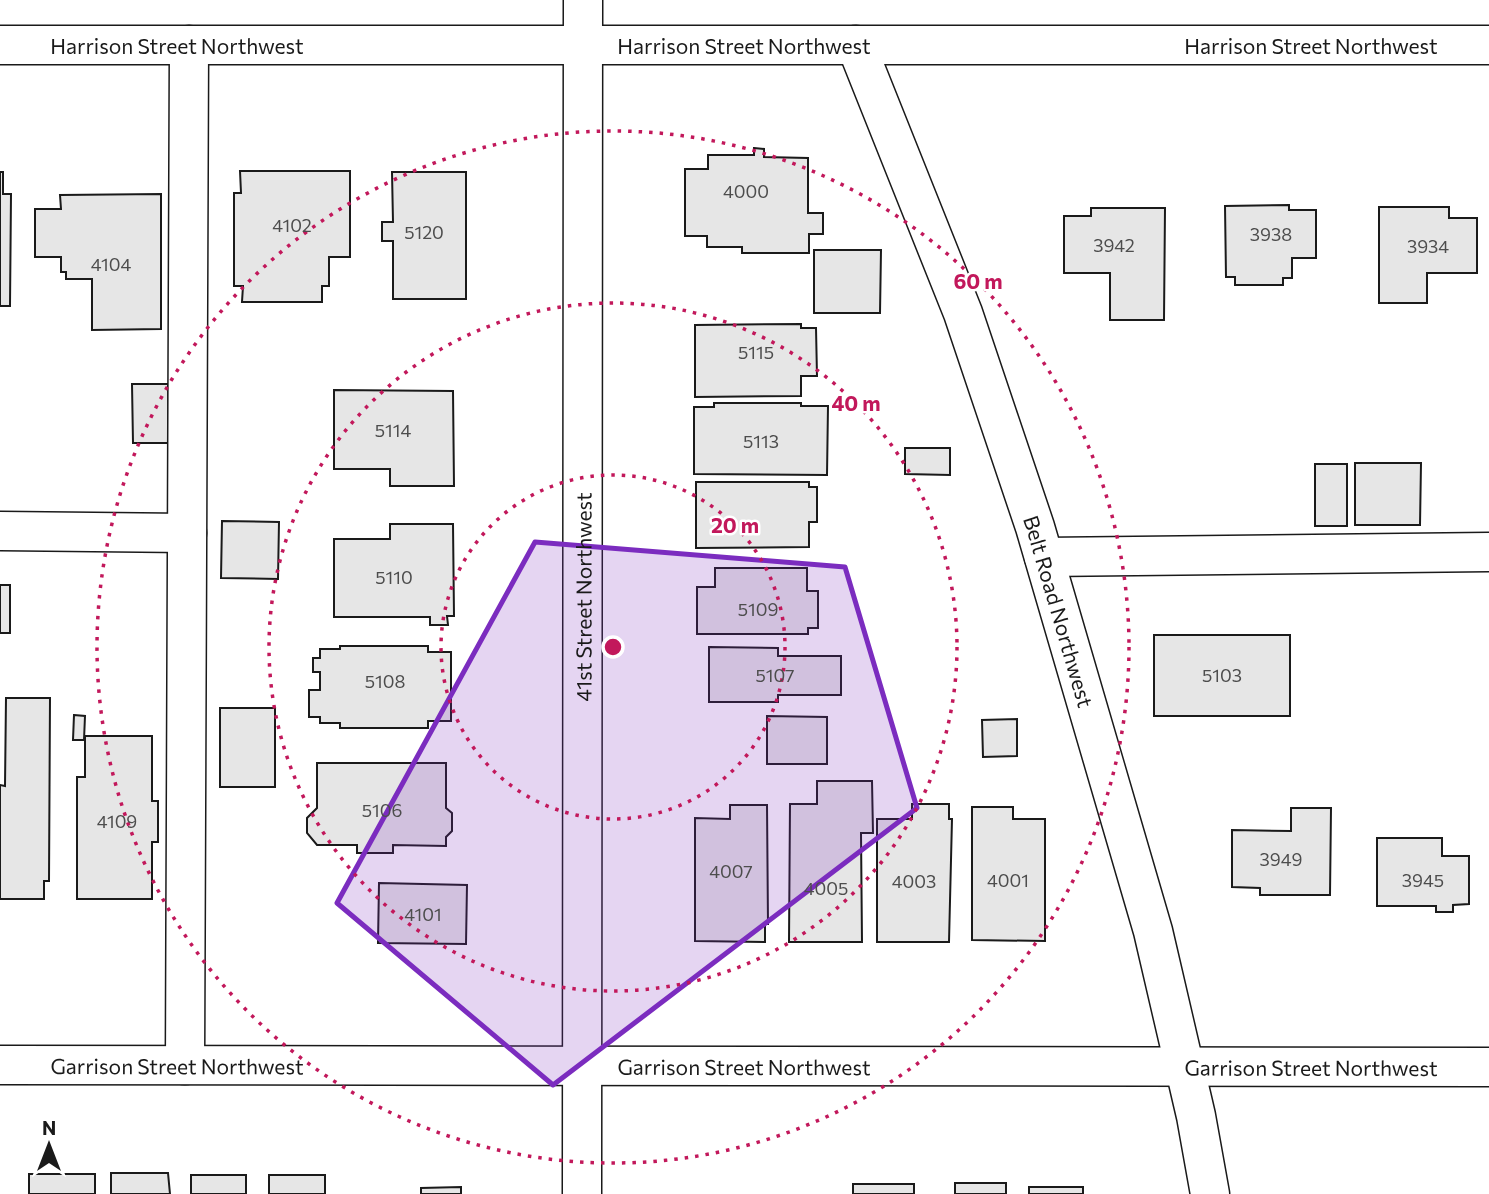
<svg xmlns="http://www.w3.org/2000/svg" width="1489" height="1194" viewBox="0 0 1489 1194" font-family="Commissioner,sans-serif">
	<rect width="100%" height="100%" fill="#fff"/>
	<g fill="#e6e6e6" stroke="#1a1a1a" stroke-width="2">
		<path d="M754,148l10,1v8l44,1v55h15v21h-14v19h-67v-6h-35v-11h-22v-67h23v-14h46z"/>
		<path d="M240,171h110v86h-21v29h-7v16h-80l1,-16h-9v-93h7z"/>
		<path d="M0,172h3v22h8l-1,112h-10z"/>
		<path d="M392,172h74v127h-73v-58h-11v-19h11z"/>
		<path d="M161,194v135l-69,1v-51h-26v-7h-5v-15h-26v-48h26l-1,-14z"/>
		<path d="M1289,205v5h27v48h-24v20h-9v7h-48v-8h-9l-1,-71z"/>
		<path d="M1379,207h70v11h28v55h-50v30h-48z"/>
		<path d="M1091,208h74l-1,112h-54v-47h-46v-57h27z"/>
		<path d="M814,250h67l-1,63h-66z"/>
		<path d="M801,324v4h15l1,48h-16v20l-106,1v-72z"/>
		<path d="M132,384h36l1,59h-36z"/>
		<path d="M334,390l119,1 1,95h-64v-17h-56z"/>
		<path d="M714,403h87v3h27l-1,69 -133,-1v-67h20z"/>
		<path d="M905,448h45v27l-45,-1z"/>
		<path d="M1355,463h66l-1,62h-65z"/>
		<rect x="1315" y="464" width="32" height="62"/>
		<path d="M696,482h113v5h8v35h-8v25l-113,1z"/>
		<path d="M222,521l57,1 -1,57 -57,-1z"/>
		<path d="M390,524h63l1,92h-7l1,9h-18v-8h-96v-78h56z"/>
		<path d="M715,568h92v23h11v37h-10v6h-111v-47h18z"/>
		<rect x="0" y="585" width="10" height="48"/>
		<rect x="1154" y="635" width="136" height="81"/>
		<path d="M340,646h88v6h23v69h-23v7h-88v-5h-20v-6h-11v-27h11v-18h-7v-14h7v-9h20z"/>
		<path d="M709,647l69,1v8h63v39h-63v7h-69z"/>
		<path d="M6,698h44l-1,183h-5v18h-44v-114l5,1z"/>
		<rect x="220" y="708" width="55" height="79"/>
		<path d="M74,715l11,1 -1,24h-11z"/>
		<path d="M767,716l60,1v47h-60z"/>
		<path d="M1017,719v37l-34,1 -1,-37z"/>
		<path d="M85,736h67v65h6v41h-6v57h-75v-122h8z"/>
		<path d="M317,763h129v45l6,5v18l-6,6v9l-53,-1v8h-36v-8h-40l-10,-12v-15l10,-10z"/>
		<path d="M817,781h55l1,52h-12l1,109h-73l1,-138h27z"/>
		<path d="M912,804h37v15h3l-3,123h-72v-123h35z"/>
		<path d="M730,805h37l1,119h-3v18l-70,-1v-123l35,1z"/>
		<path d="M972,807h41v12h32v122l-73,-1z"/>
		<path d="M1291,808h40l-1,87h-70v-7l-28,-1v-57l59,1z"/>
		<path d="M1377,838h65v18h27v48l-16,1v7h-17v-6h-59z"/>
		<path d="M379,883l88,2 -1,59 -88,-1z"/>
		<path d="M111,1173h57l2,21h-59z"/>
		<rect x="29" y="1174" width="66" height="20"/>
		<rect x="191" y="1175" width="55" height="19"/>
		<rect x="269" y="1175" width="56" height="19"/>
		<rect x="955" y="1183" width="51" height="11"/>
		<rect x="853" y="1184" width="61" height="10"/>
		<path d="M461,1187v7h-40v-6z"/>
		<rect x="1029" y="1187" width="54" height="7"/>
	</g>
	<g fill="none" stroke-linecap="round" stroke-linejoin="round">
		<defs>
			<g id="minor">
				<path id="s1" d="M0,45h1489"/>
				<path id="s2" d="M856,45l107,268 72,214 118,404 43,185 14,78"/>
				<path d="M0,531l187,2"/>
				<path d="M1044,557l445,-5"/>
				<path id="s3" d="M0,1065l1489,2"/>
				<path d="M185,1065l4,-1020"/>
				<path id="s4" d="M582,1194l1,-1194"/>
			</g>
		</defs>
		<use href="#minor" stroke="#1a1a1a" stroke-width="41"/>
		<use href="#minor" stroke="#fff" stroke-width="38"/>
	</g>
	<path fill="#7b2cbf" fill-opacity="0.2" stroke="#7b2cbf" stroke-width="5" stroke-linejoin="round" d="M535,542l310,25 72,241 -364,277 -216,-182z"/>
	<g fill="none" stroke="#c2185b" stroke-width="3.5" stroke-dasharray="3.5 7">
		<circle cx="613" cy="647" r="172"/>
		<circle cx="613" cy="647" r="344"/>
		<circle cx="613" cy="647" r="516"/>
	</g>
	<g text-anchor="middle" dominant-baseline="central" stroke-width="5" stroke-linejoin="round" paint-order="stroke">
		<g font-size="18" fill="#4d4d4d">
			<text x="746" y="191">4000</text>
			<text x="292" y="225">4102</text>
			<text x="424" y="232">5120</text>
			<text x="1271" y="234">3938</text>
			<text x="1114" y="245">3942</text>
			<text x="1428" y="246">3934</text>
			<text x="111" y="264">4104</text>
			<text x="756" y="352">5115</text>
			<text x="393" y="430">5114</text>
			<text x="761" y="441">5113</text>
			<text x="394" y="577">5110</text>
			<text x="758" y="609">5109</text>
			<text x="775" y="675">5107</text>
			<text x="1222" y="675">5103</text>
			<text x="385" y="681">5108</text>
			<text x="382" y="810">5106</text>
			<text x="117" y="821">4109</text>
			<text x="1281" y="859">3949</text>
			<text x="731" y="871">4007</text>
			<text x="1008" y="880">4001</text>
			<text x="1423" y="880">3945</text>
			<text x="914" y="881">4003</text>
			<text x="826" y="888">4005</text>
			<text x="423" y="914">4101</text>
		</g>
		<g font-size="21" fill="#1a1a1a" stroke="#fff">
			<text stroke="none"><textPath href="#s1" startOffset="177">Harrison Street Northwest</textPath></text>
			<text stroke="none"><textPath href="#s1" startOffset="744">Harrison Street Northwest</textPath></text>
			<text stroke="none"><textPath href="#s1" startOffset="1311">Harrison Street Northwest</textPath></text>
			<text stroke="none"><textPath href="#s4" startOffset="597">41st Street Northwest</textPath></text>
			<text stroke="none"><textPath href="#s2" startOffset="602">Belt Road Northwest</textPath></text>
			<text stroke="none"><textPath href="#s3" startOffset="177">Garrison Street Northwest</textPath></text>
			<text stroke="none"><textPath href="#s3" startOffset="744">Garrison Street Northwest</textPath></text>
			<text stroke="none"><textPath href="#s3" startOffset="1311">Garrison Street Northwest</textPath></text>
		</g>
	</g>
	<circle cx="613" cy="647" r="10" fill="#c2185b" stroke="#fff" stroke-width="3.5"/>
	<g font-size="21" text-anchor="middle" font-weight="bold" fill="#c2185b" stroke="#fff" stroke-width="5" stroke-linejoin="round" paint-order="stroke">
		<text x="978" y="289">60 m</text>
		<text x="856" y="411">40 m</text>
		<text x="735" y="533">20 m</text>
	</g>
	<g transform="translate(49 1145)" stroke="#ffffff" stroke-width="5" paint-order="stroke">
	<path d="M0-5L12 26L0 18L-12 26Z" fill="#1a1a1a"/>
	<text y="-10" font-size="19" font-weight="bold" text-anchor="middle" fill="#1a1a1a">N</text>
	</g>
</svg>
